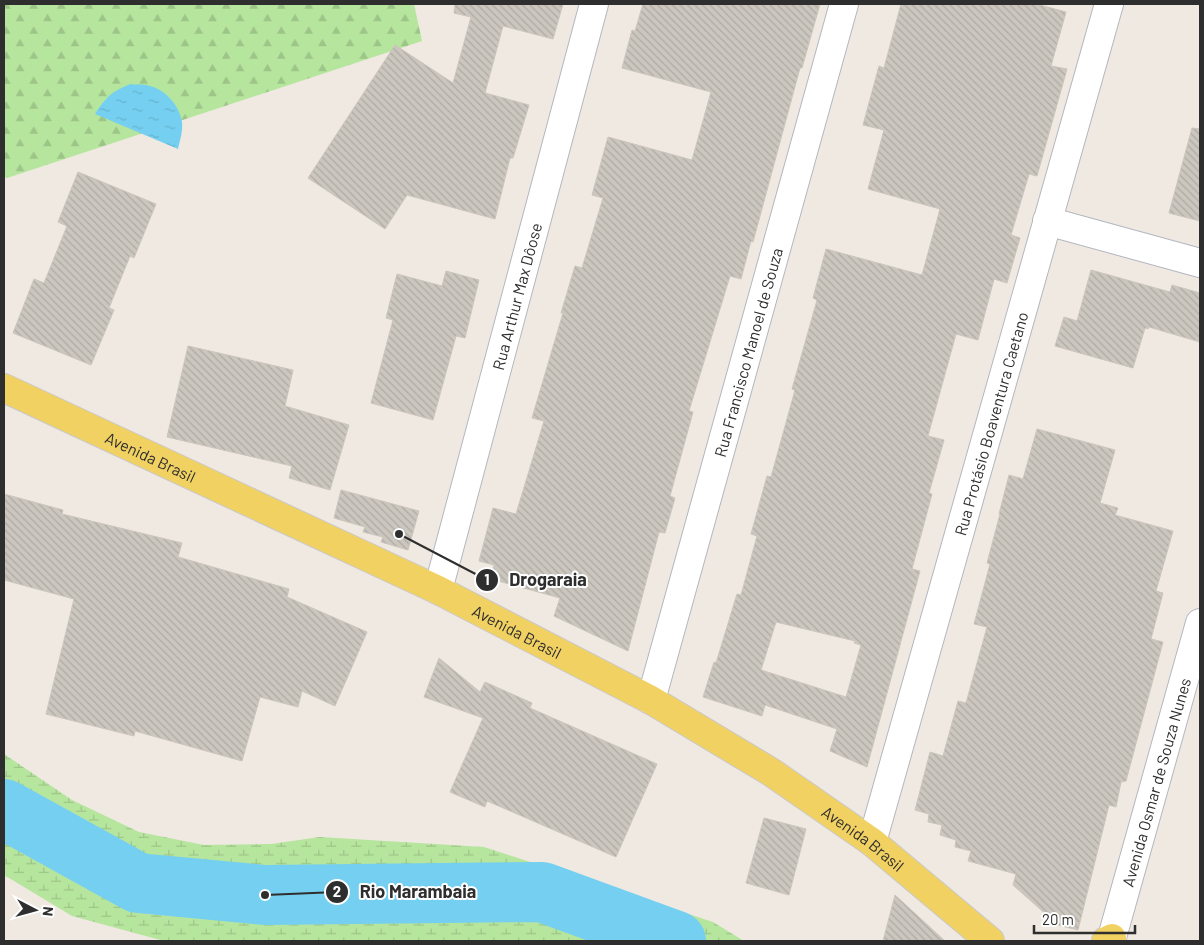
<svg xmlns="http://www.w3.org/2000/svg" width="1204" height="945" viewBox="0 0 1204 945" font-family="Barlow,sans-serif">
	<defs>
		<pattern id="forest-firs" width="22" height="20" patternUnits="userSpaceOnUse" patternTransform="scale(1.25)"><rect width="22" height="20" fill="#b6e59e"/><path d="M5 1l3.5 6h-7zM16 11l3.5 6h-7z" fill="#9dc588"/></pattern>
		<pattern id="wetland-marsh" width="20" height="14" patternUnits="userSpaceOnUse" patternTransform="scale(1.25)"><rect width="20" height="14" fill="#b6e59e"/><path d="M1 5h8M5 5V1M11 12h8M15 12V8" fill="none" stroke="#9dc588"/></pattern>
		<pattern id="water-ripples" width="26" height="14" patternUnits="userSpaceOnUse" patternTransform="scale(1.25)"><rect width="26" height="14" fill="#75cff0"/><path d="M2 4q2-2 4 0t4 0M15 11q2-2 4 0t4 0" fill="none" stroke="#66b2ce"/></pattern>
		<pattern id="building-back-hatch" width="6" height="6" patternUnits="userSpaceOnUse" patternTransform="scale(1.25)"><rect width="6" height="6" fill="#cbc7bf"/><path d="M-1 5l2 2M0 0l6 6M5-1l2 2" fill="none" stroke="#afaba4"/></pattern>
	</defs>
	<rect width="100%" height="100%" fill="#efe9e1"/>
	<path fill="url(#forest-firs)" d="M4,4h410l8,37 -415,137 -3,-2z"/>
	<path fill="url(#wetland-marsh)" d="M4,754l68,46 67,32 65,13 67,-1 49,-7 164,10 229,75 31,19h-580l-92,-25 -68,-41z"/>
	<path fill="url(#water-ripples)" d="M131,84c4,1 10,0 15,1 18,3 33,19 36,37 1,9 -2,18 -4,27l-83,-35c11,-17 17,-23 36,-30z"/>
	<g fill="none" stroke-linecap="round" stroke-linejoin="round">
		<path stroke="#75cff0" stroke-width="60" d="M4,809l134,74 127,12 277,-3 134,49"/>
	</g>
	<g fill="url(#building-back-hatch)" stroke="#cbc5ba" fill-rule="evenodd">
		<path d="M455,4h108l-10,35 -50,-13 -18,67 44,12 -16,53h-3l-15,61 -88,-24 -22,34 -77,-51 87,-133 58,38 18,-66 -17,-4z"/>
		<path d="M643,4h177l-18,64h-2l-47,174 -2,-1 -10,38 -11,-3 -41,135 4,1 -23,84 5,2 -10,35 -6,-1 -31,119 -74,-35 6,-18 -69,-19 3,-14 -15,-4 14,-53 23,6 28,-93 -12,-3 31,-105h-2l14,-47 7,2 21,-70 -11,-3 16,-58 84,23 19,-68 -89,-24 10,-38 3,1z"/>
		<path d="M901,4h135l30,8 -15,54 16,3 -30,107 -8,-2 -18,61 9,3 -13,45 -13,-4 -16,61 -22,-6 -28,102 16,4 -15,53 3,1 -20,75 8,2 -53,196 -37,-16 7,-22 -72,-24 -3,11 -59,-19 11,-35 2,1 21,-69 4,1 16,-59 -6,-2 16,-58 4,1 24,-87 -3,-1 25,-89 -4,-2 13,-49 96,26 18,-66 -72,-20 16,-59 -21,-5 16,-59 5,2zM776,622l79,19 -1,2 7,2 -15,52 -85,-27z"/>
		<path d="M1192,128l8,1v92l-31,-8z"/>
		<path d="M78,172l78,32 -22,54 -4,-2 -21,52 5,2 -23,55 -78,-32 21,-54 10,4 23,-57 -9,-4z"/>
		<path d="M1091,270l79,22 2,-7 28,8v49l-51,-15 -1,2 -3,-1 -12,40 -78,-22 9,-29 13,4z"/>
		<path d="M446,271l33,9 -14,58 -9,-2 -23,84 -62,-17 22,-83 -7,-2 11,-44 45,12z"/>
		<path d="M188,346l105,24 -8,36 64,19 -19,65 -41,-12 3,-12 -125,-29z"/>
		<path d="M1037,429l78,21 -15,53 18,5 -3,7 58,16 -17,60 7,2 -12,46 12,3 -37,139 -5,1 -5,25 -7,-2 -31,125 -20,-5 -45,-40 3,-11 -48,-13 3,-10 -16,-4 1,-7 -16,-5 2,-10 -14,-3 1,-8 -14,-4 15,-58 13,4 15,-55 8,2 21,-76 -13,-3 16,-60 -3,-1 13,-49h-1l10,-39 14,4z"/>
		<path d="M341,490l78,21 -11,39 -27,-8 2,-5 -20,-5 2,-5 -31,-9z"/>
		<path d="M4,494l59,16 -1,4 120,29 -4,14 111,32 -2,8 80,35 -32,74 -33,-15 -4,16 -38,-10 -18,64 -107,-30 -1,5 -88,-22 28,-115 -70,-19z"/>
		<path d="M439,658l41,34 5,-10 47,21 -2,5 127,56 -41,93 -129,-56 -2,6 -35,-15 33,-74 -59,-21z"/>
		<path d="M764,818l42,11 -17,66 -43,-12z"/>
		<path d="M895,895l50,46h-62z"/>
	</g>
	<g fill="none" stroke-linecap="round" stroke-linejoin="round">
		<defs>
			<g id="minor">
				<path d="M1047,221l153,42"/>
				<path id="s1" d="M438,590l156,-586"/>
				<path id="s2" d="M651,700l193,-696"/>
				<path id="s3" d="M872,842l237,-838"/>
			</g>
			<g id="tertiary">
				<path id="s4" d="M1111,941l89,-318"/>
			</g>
			<g id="primary">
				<path id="s5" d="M4,388l434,202 213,110 120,72 101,70 118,99"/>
				<path d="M1106,941l6,-3"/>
			</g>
		</defs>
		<use href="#minor" stroke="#b4b7c1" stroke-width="30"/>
		<use href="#tertiary" stroke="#b4b7c1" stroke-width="30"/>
		<use href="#primary" stroke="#c9c9c9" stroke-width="30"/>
		<use href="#minor" stroke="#fff" stroke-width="28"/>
		<use href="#tertiary" stroke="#fff" stroke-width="28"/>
		<use href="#primary" stroke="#f2d163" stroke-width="28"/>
	</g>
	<g text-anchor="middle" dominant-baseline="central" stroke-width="4" stroke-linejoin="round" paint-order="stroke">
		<g font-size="16" fill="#2e2e2e" stroke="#fff">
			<text stroke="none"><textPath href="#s1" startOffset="304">Rua Arthur Max Dôose</textPath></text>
			<text stroke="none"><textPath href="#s2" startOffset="361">Rua Francisco Manoel de Souza</textPath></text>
			<text stroke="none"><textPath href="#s3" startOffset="435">Rua Protásio Boaventura Caetano</textPath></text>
			<text stroke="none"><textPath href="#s5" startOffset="162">Avenida Brasil</textPath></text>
			<text stroke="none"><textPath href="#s5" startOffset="568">Avenida Brasil</textPath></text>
			<text stroke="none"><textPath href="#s4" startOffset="165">Avenida Osmar de Souza Nunes</textPath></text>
			<text stroke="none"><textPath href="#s5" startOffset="972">Avenida Brasil</textPath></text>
		</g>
	</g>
	<path fill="none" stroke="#2e2e2e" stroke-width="2" d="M399 534L487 580M265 895L337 892"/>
	<g fill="#2e2e2e" stroke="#fff" stroke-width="2">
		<circle cx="399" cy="534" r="5"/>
		<circle cx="265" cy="895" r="5"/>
		<circle cx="487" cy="580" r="12"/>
		<circle cx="337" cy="892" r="12"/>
	</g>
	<g font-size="15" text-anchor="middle" font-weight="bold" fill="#fff">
		<text x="487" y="585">1</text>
		<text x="337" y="897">2</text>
	</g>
	<g font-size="18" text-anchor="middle" font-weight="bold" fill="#2e2e2e" stroke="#fff" stroke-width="4" stroke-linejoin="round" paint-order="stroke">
		<text x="548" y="586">Drogaraia</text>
		<text x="418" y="898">Rio Marambaia</text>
	</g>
	<rect width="1204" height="945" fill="none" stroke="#2e2e2e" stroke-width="10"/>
	<g transform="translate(35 910) rotate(96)" stroke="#ffffff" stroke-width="4" paint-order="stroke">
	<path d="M0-4L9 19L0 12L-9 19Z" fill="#2e2e2e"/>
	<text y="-8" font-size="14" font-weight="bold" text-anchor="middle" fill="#2e2e2e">N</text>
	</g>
	<path d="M1034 925v8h101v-8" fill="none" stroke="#2e2e2e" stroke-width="2.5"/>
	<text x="1042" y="925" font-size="15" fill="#2e2e2e" stroke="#ffffff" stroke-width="4" paint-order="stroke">20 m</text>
</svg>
